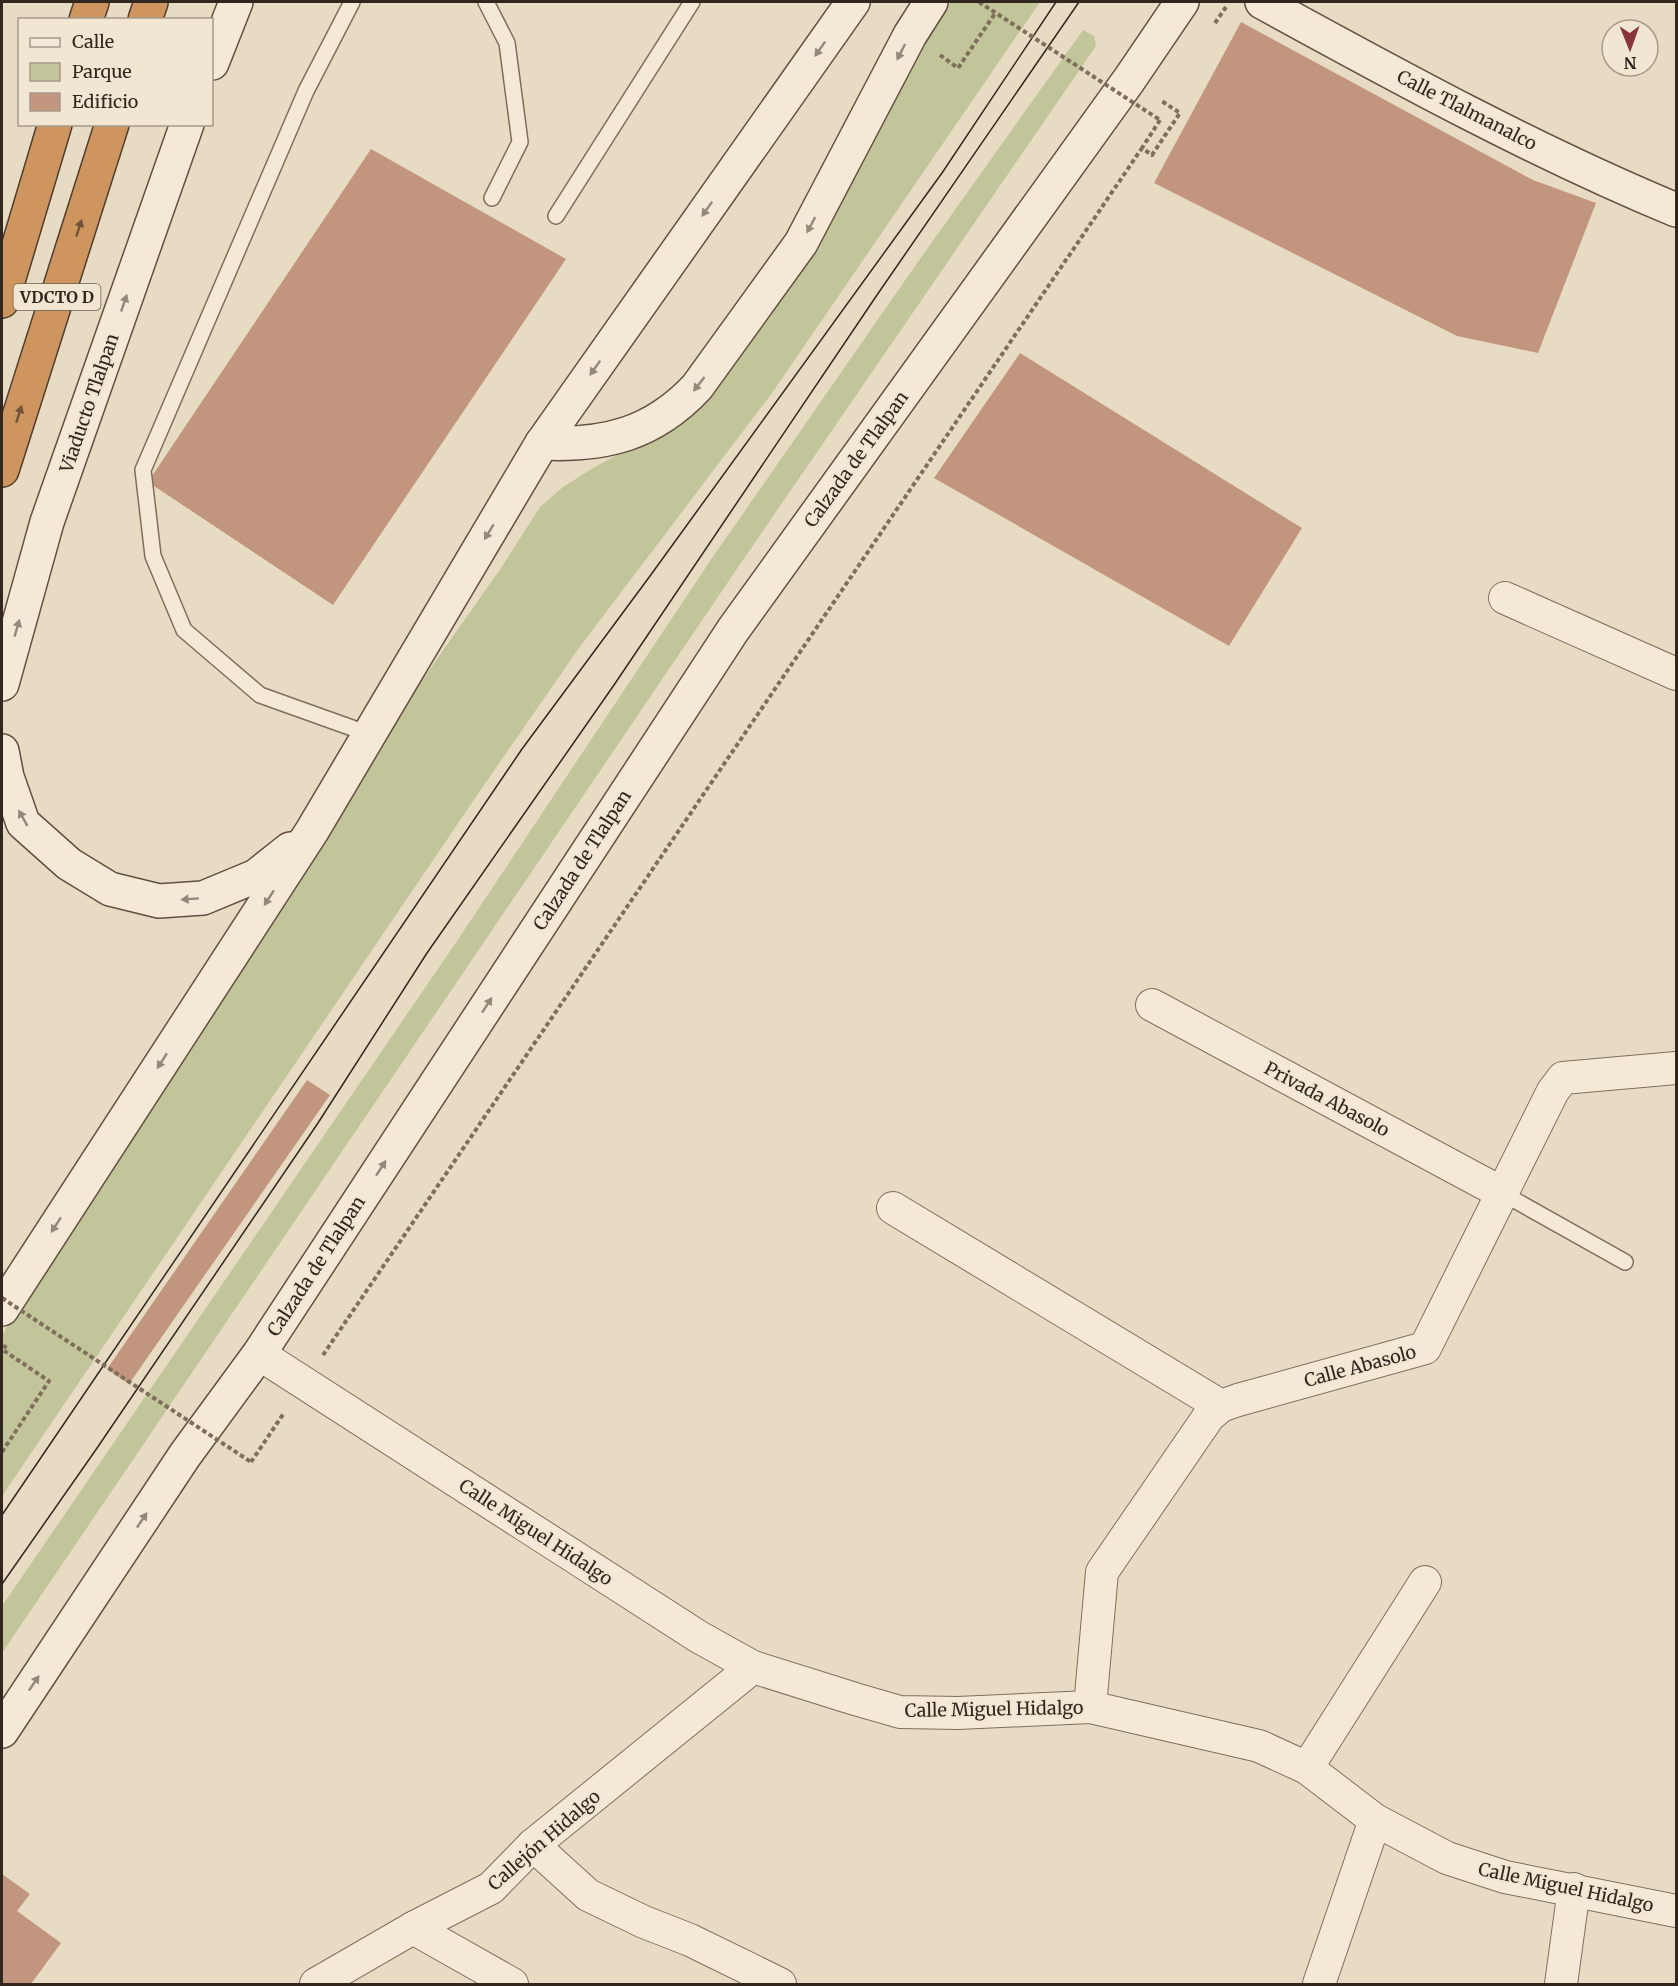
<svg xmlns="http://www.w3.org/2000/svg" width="1678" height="1986" viewBox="0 0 1678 1986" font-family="Merriweather,serif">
	<rect width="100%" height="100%" fill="#e8dbc4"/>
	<g fill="#c2c599">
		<path d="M951,2h89l-268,391 -193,255 -97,140 -480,708v-161l423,-659 76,-108 39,-61 23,-20 30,-19 31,-17 53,-23 11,-9 23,-26 106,-145 73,-137 28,-59z"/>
		<path d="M1083,30l11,6 2,10 -353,514 -741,1093v-47l453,-662 255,-383 205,-295z"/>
	</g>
	<g fill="#c2967e">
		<path d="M1241,22l292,158 63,23 -58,150 -81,-17 -303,-153z"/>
		<path d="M371,149l195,110 -233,346 -185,-123z"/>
		<path d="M1020,353l282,175 -73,118 -295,-168z"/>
		<path d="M307,1080l23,15 -201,289 -22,-15z"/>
		<path d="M2,1874l28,20 -13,17 44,32 -30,41h-29z"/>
	</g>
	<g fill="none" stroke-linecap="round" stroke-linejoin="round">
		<defs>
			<g id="lane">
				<path d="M352,2l-46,89 -163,379 10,86 31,74 76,65 109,39"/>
				<path d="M486,2l21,41 13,99 -28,56"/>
				<path d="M556,216l136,-214"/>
				<path d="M1502,1193l123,69"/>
			</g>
			<g id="street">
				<path d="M1505,598l171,76"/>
				<path d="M1152,1005l350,188"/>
				<path d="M893,1208l328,198"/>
				<path d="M259,1354l440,283 54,30 102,32 45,13 58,1 132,-6 169,39 48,22 68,52 72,38 58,19 171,34"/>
				<path d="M1090,1707l12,-135 107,-156 12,-10 17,-6 187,-52 128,-257 10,-13 113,-10"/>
				<path d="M1307,1768l118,-186"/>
				<path d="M533,1845l55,50 56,27 46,18 90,44"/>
				<path d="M413,1928l99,56"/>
				<path d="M316,1984l97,-56 78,-40 42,-43 220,-178"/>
				<path d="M1319,1984l56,-164"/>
				<path d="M1561,1984l13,-95"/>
			</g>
			<g id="secondary">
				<path d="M1262,2c135,74 272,149 414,208"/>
				<path d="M212,63l24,-61"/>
				<path d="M542,443c63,3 111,-9 155,-56l104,-144 109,-208 21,-33"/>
				<path d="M2,684l45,-162 140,-398"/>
				<path d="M2,751l5,26 16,46 46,41 41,25 49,12 44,-3 53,-22 34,-27"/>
				<path d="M2,1309l310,-478 230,-388 311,-441"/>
				<path d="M2,1731l183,-276 74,-101 474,-724 396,-550 53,-78"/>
			</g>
			<g id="highway">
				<path d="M86,20l6,-18"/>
				<path d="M145,20l6,-18"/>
				<path d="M2,301l53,-177"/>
				<path d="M2,470l110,-346"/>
			</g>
		</defs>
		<use href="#lane" stroke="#806e5d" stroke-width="18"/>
		<use href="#street" stroke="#806e5d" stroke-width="34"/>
		<use href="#secondary" stroke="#624f40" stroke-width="36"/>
		<use href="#highway" stroke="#4f3d30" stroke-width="36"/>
		<g stroke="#806e5d" stroke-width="4" stroke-dasharray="4.5 3" stroke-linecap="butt">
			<path d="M1215,23l11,-16"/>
			<path d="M940,55l18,13 38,-56"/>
			<path d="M1160,120l-18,28 10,7 28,-42 -20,-13"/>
			<path d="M323,1355l819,-1207"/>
			<path d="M2,1452l47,-71 -46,-31 3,-5"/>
			<path d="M251,1462l33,-49"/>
		</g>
		<use href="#lane" stroke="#f4e9d6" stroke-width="15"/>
		<use href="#street" stroke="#f4e9d6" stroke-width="32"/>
		<use href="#secondary" stroke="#f4e9d6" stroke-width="33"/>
		<use href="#highway" stroke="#ce965e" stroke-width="33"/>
		<g stroke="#32271f" stroke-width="1.5">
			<path d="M2,1515l520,-766 128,-173 292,-403 114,-171"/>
			<path d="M2,1584l93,-133 223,-328 109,-170 187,-268 263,-390 202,-293"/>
		</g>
		<g stroke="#806e5d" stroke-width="4" stroke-dasharray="4.5 3" stroke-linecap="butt">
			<path d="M979,2l181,118"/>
			<path d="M2,1298l249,164"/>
		</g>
	</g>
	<defs><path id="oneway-solid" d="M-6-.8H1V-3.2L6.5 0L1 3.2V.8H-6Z" transform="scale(1.5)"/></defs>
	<g fill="#93887a">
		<use href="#oneway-solid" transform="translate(820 49) rotate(125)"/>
		<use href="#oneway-solid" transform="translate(901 52) rotate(117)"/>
		<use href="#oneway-solid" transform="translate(707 209) rotate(125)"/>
		<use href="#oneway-solid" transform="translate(811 225) rotate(118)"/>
		<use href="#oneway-solid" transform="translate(124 303) rotate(-71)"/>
		<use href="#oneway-solid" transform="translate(595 368) rotate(125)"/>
		<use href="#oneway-solid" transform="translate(699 384) rotate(128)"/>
		<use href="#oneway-solid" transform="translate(489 532) rotate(121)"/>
		<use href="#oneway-solid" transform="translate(17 628) rotate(-74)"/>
		<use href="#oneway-solid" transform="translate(23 818) rotate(-119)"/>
		<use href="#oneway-solid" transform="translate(269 898) rotate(123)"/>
		<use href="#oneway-solid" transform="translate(190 899) rotate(176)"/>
		<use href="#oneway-solid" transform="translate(487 1005) rotate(-57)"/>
		<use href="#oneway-solid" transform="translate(162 1061) rotate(123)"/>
		<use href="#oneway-solid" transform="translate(381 1168) rotate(-57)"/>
		<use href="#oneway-solid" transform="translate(56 1225) rotate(123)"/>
		<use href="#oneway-solid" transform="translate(142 1520) rotate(-56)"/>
		<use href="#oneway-solid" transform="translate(34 1683) rotate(-56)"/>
	</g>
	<g fill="#705338">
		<use href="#oneway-solid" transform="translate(79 228) rotate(-72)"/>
		<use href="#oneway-solid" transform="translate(19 414) rotate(-72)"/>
	</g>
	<g text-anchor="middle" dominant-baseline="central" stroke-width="4.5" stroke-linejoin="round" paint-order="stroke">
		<rect fill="#f1e6d2" stroke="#6b6055" stroke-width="1.5" x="13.5" y="284" width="87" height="26" rx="4.5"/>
		<g font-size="16" font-weight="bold" fill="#32271f">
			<text x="57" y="297">VDCTO D</text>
		</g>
		<g font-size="18" fill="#32271f" stroke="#f1e6d2">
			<text transform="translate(1467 110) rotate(27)">Calle Tlalmanalco</text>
			<text transform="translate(89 403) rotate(-71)">Viaducto Tlalpan</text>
			<text transform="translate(856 459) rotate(-54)">Calzada de Tlalpan</text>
			<text transform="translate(582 860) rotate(-57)">Calzada de Tlalpan</text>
			<text transform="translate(1327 1099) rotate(28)">Privada Abasolo</text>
			<text transform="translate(316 1266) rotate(-57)">Calzada de Tlalpan</text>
			<text transform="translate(1360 1366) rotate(-15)">Calle Abasolo</text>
			<text transform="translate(536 1532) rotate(33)">Calle Miguel Hidalgo</text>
			<text transform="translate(994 1709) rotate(-1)">Calle Miguel Hidalgo</text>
			<text transform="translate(544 1840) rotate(-41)">Callejón Hidalgo</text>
			<text transform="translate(1566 1887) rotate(12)">Calle Miguel Hidalgo</text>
		</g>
	</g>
	<rect width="1678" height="1986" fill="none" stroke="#32271f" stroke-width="6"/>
	<rect x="18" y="18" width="195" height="108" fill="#f1e6d2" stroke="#a59a8a" stroke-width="1.5"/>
	<rect x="30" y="38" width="30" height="9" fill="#f4e9d6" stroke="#a59a8a" stroke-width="1.5"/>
	<text x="72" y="48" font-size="18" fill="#32271f">Calle</text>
	<rect x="30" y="63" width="30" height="18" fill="#c2c599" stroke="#a59a8a" stroke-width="1.5"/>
	<text x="72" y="78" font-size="18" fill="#32271f">Parque</text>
	<rect x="30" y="93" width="30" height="18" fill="#c2967e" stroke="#a59a8a" stroke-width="1.5"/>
	<text x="72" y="108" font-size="18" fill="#32271f">Edificio</text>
	<g transform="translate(1630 48) rotate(179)"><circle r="28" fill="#f1e6d2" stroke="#a59a8a" stroke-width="1.5"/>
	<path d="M0-4.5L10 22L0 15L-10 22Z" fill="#883439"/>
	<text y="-9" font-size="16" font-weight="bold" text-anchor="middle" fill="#32271f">N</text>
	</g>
</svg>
